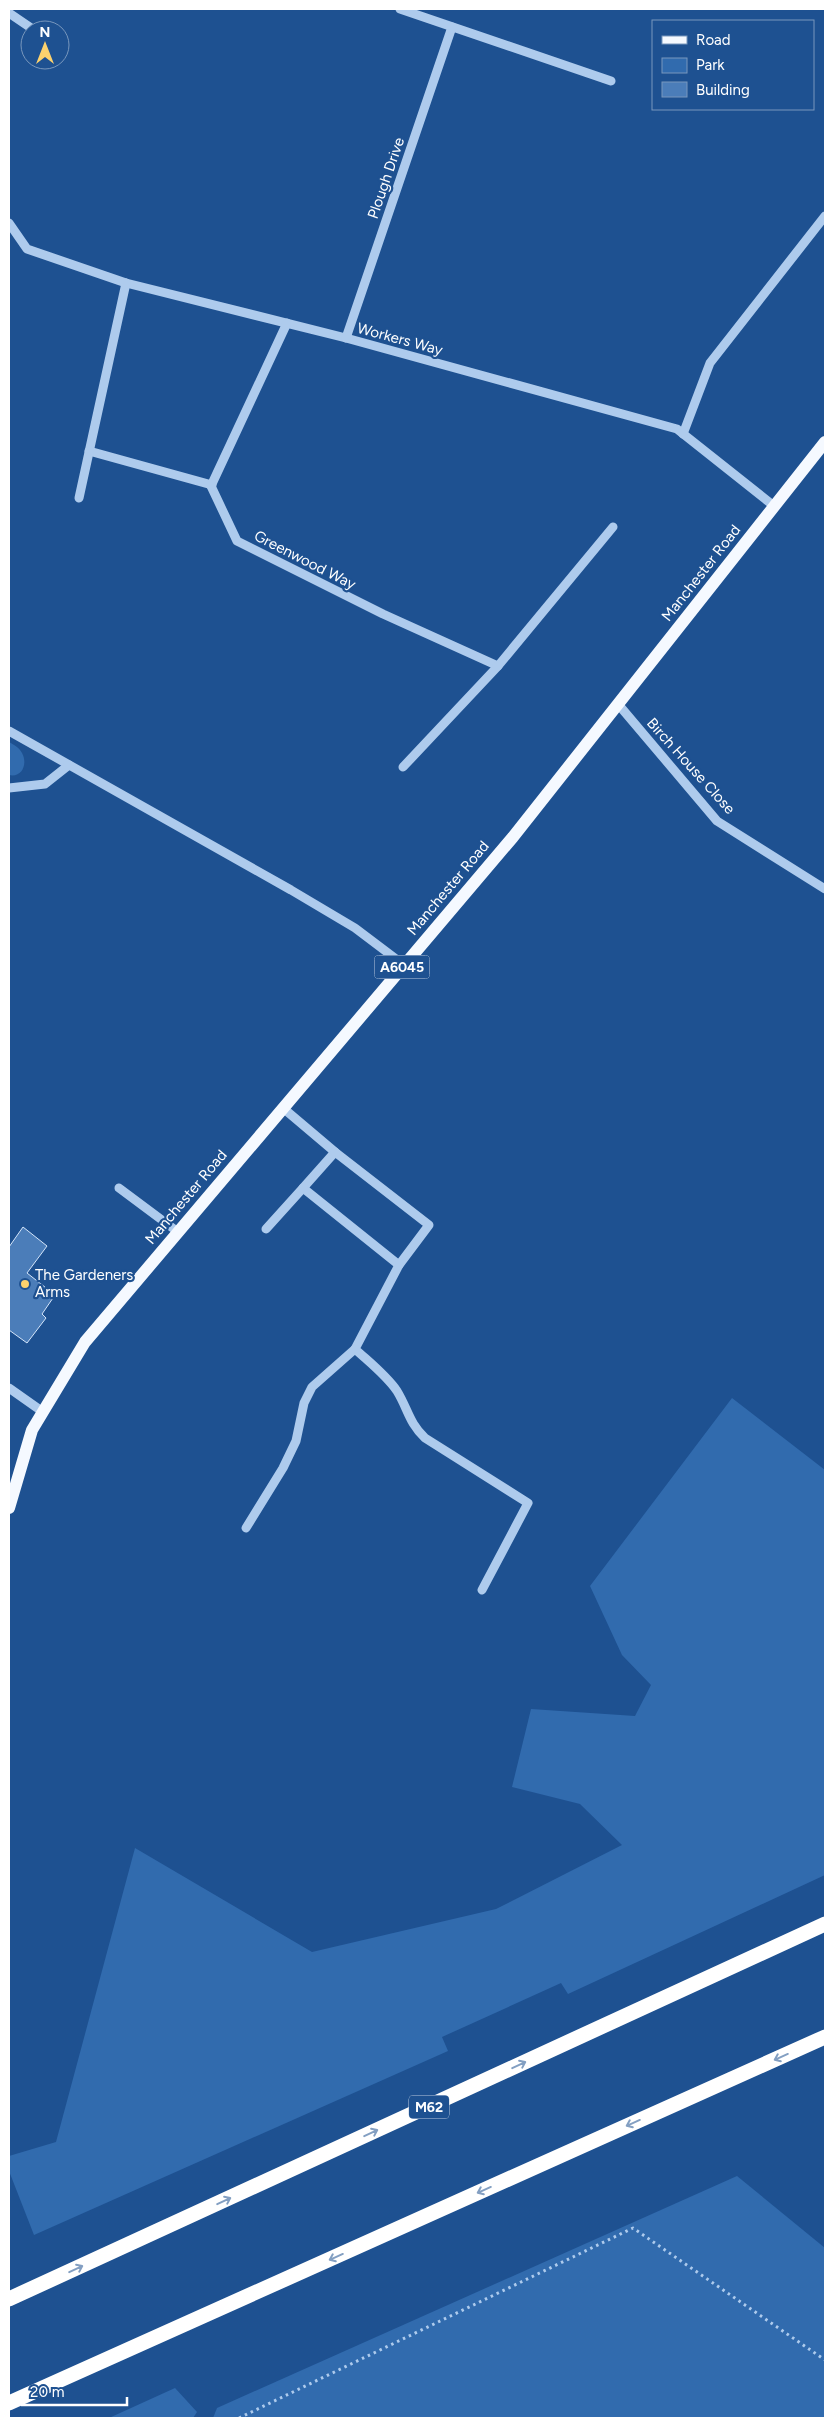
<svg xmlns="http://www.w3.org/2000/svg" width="834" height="2427" viewBox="0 0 834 2427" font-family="Figtree,sans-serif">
	<rect width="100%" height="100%" fill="#1e5191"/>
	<g fill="#316bae">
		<path d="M9,742c5,3 10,5 13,11 6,11 0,25 -13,22z"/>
		<path d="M732,1398l93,72v405l-257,119 -7,-11 -119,54 6,14 -414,184 -25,-64v-15l47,-14 79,-294 177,104 184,-43 126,-64 -42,-41 -68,-17 19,-78 104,7 16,-31 -29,-30 -32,-69z"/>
		<path d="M737,2176l88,72v170h-612l4,-10z"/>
		<path d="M175,2388l22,24 -4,6h-84z"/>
	</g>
	<path fill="#4b7db9" stroke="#d4e5fa" d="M23,1227l24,19 -20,27 28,22 -13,19 4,4 -19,25 -18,-13v-83z"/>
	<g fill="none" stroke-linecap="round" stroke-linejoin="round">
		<path stroke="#aecbed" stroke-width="3" stroke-dasharray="2.5 4" stroke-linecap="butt" d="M239,2418l394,-190 192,132"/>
		<g stroke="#aecbed" stroke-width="9">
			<path d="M400,9l211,72"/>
			<path d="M9,13l25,17"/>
			<path d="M9,223l18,26 99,34 220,55 331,91 97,77"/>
			<path d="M287,323l-76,163 26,55 146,73 115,52"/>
			<path d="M346,338l106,-311"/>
			<path d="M683,434l27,-71 115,-147"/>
			<path d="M89,451l123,34"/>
			<path d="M79,498l47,-215"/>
			<path d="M618,704l99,117 108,68"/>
			<path d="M9,731l282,159 64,38 49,37"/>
			<path d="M403,767l95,-101 115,-139"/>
			<path d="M9,788l36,-4 24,-19"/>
			<path d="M283,1108l52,44 -32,36 96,77 -44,84c14,13 31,26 42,42 11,18 12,32 28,47l103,65 -46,87"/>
			<path d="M335,1152l94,73 -30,40"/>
			<path d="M119,1188l59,44"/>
			<path d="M266,1229l37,-41"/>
			<path d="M9,1388l34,24"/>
			<path d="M246,1528l37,-60 13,-27 8,-38 8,-16 43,-38"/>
		</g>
		<path stroke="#f5f9ff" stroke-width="12" d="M9,1508l23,-78 53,-88 428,-505 312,-395"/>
		<g stroke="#fff" stroke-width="15">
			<path d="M9,2299l816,-375"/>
			<path d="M9,2403l816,-366"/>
		</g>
	</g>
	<defs><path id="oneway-shaft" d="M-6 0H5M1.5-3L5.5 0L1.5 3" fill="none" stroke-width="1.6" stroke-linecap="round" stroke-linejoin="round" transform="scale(1.25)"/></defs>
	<g stroke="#839fc2">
		<use href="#oneway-shaft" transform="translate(781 2057) rotate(156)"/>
		<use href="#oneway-shaft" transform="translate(519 2065) rotate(-25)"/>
		<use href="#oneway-shaft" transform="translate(633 2123) rotate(156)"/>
		<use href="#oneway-shaft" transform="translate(371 2133) rotate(-25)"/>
		<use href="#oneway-shaft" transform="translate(484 2190) rotate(156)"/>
		<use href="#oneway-shaft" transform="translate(224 2201) rotate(-25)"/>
		<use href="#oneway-shaft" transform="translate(336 2257) rotate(156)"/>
		<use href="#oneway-shaft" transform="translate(76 2269) rotate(-25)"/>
	</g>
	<circle fill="#fcd26e" stroke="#1e5191" stroke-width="2" cx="25" cy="1284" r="5"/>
	<g text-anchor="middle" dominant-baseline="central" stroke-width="4.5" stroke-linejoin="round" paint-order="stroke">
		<g fill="#1e5191" stroke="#bccbde" stroke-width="1">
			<rect x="374.5" y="955.5" width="55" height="23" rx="4"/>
			<rect x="409" y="2095.5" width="40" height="23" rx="4"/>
		</g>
		<g font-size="14" font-weight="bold" fill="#fff">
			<text x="402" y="967">A6045</text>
			<text x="429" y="2107">M62</text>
		</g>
		<g font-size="15" fill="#fff" stroke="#1e5191">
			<text transform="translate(386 178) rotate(-71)">Plough Drive</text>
			<text transform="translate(400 339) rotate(15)">Workers Way</text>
			<text transform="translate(305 560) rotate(27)">Greenwood Way</text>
			<text transform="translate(701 573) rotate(-52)">Manchester Road</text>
			<text transform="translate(691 766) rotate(48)">Birch House Close</text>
			<text transform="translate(448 888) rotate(-50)">Manchester Road</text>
			<text transform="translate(186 1197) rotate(-50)">Manchester Road</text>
		</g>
		<g font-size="15" fill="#fff" stroke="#1e5191" text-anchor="start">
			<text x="35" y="1275">The Gardeners<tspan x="35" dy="17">Arms</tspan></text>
		</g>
	</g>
	<rect width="834" height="2427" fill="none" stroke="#ffffff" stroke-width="20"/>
	<rect x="652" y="20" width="162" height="90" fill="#1e5191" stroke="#7897bd"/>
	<rect x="662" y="36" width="25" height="8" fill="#f5f9ff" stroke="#7897bd"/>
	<text x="696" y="45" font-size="15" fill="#ffffff">Road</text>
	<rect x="662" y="58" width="25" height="15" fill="#316bae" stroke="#7897bd"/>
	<text x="696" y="70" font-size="15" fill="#ffffff">Park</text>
	<rect x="662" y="82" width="25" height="15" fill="#4b7db9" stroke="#7897bd"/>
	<text x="696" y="95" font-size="15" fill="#ffffff">Building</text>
	<g transform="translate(45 45)"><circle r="24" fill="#1e5191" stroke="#7897bd"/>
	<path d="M0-4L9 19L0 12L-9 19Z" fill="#fcd26e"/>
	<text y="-8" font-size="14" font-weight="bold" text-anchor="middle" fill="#ffffff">N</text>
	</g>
	<path d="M22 2397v8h105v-8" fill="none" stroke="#ffffff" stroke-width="2.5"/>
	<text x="30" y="2397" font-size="15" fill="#ffffff" stroke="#1e5191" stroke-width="4" paint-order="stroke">20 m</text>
</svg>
